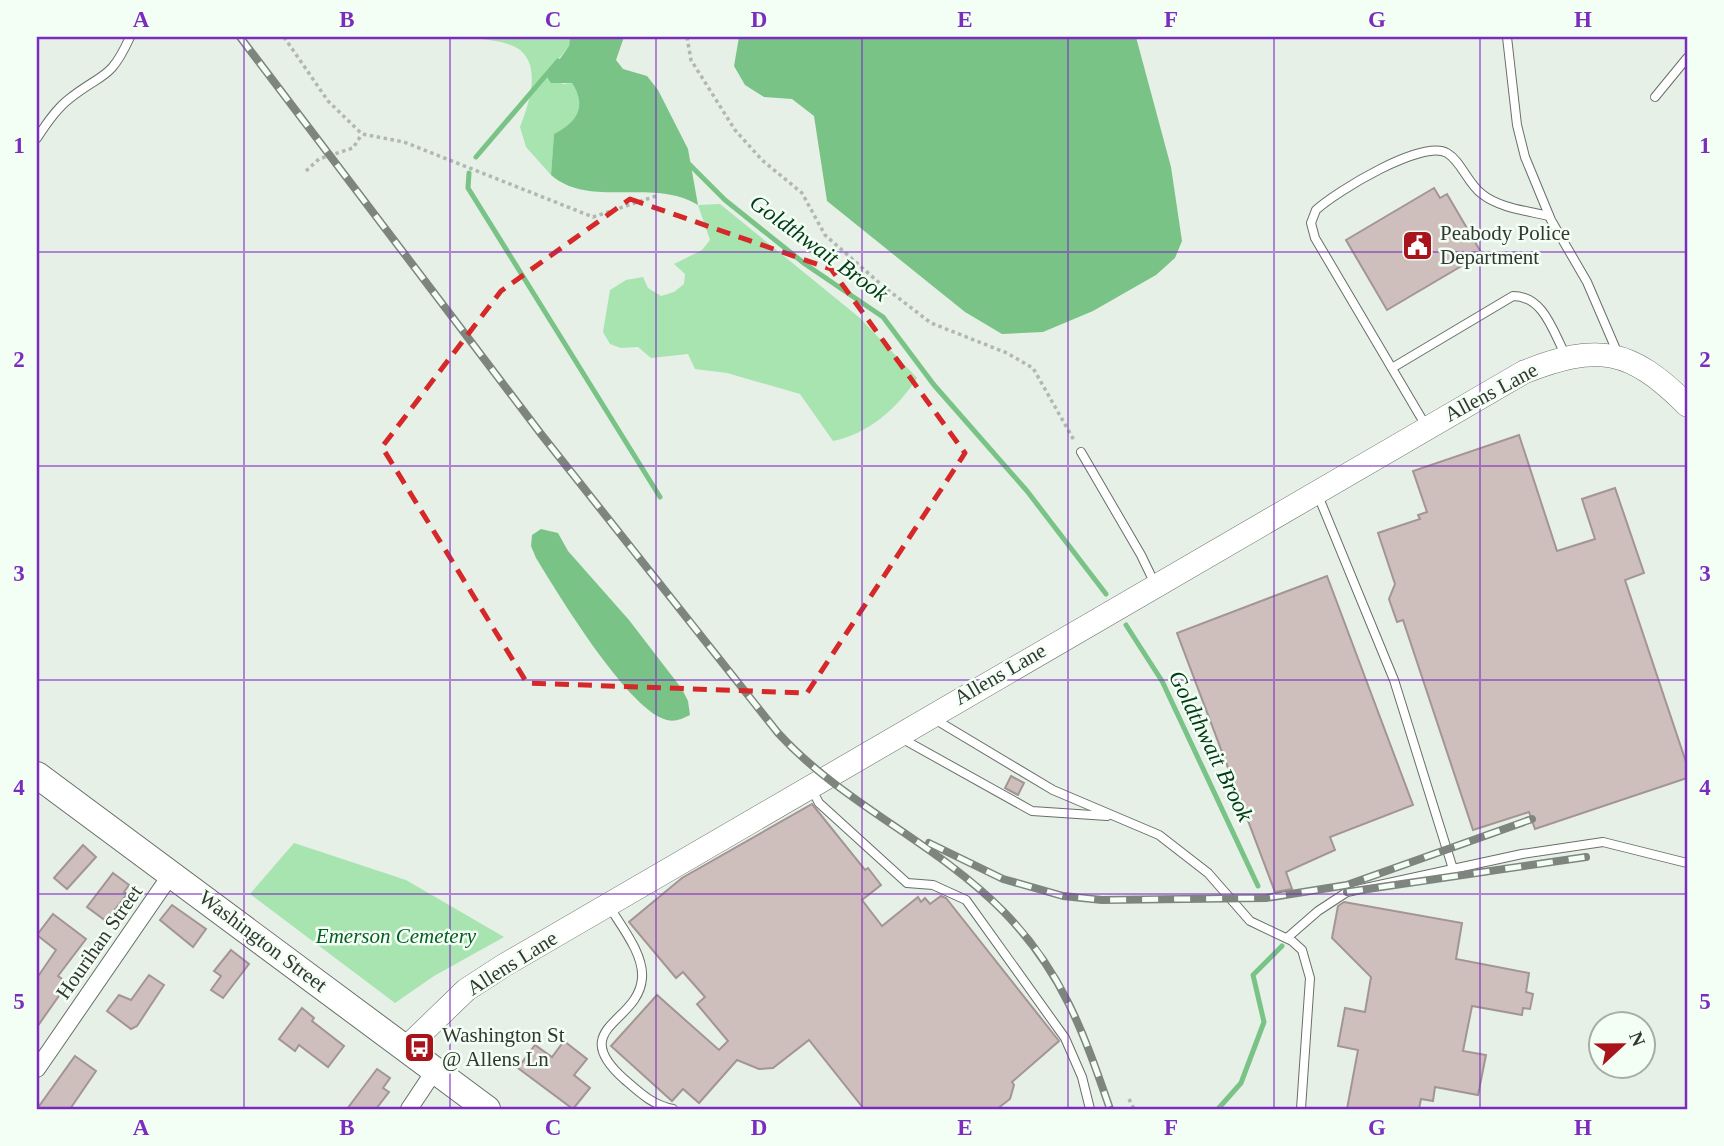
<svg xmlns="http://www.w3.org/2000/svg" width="1724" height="1146" viewBox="0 0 1724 1146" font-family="'Times New Roman',serif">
	<rect width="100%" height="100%" fill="#e6f0e7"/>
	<g fill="#a7e4b0">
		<path d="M472,37h98l-1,9 -13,16 6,22 10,-1c16,25 7,39 -18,51l-3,41 -25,-28 -6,-20c8,-21 22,-59 0,-77 -13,-10 -33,-9 -48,-13z"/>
		<path d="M720,204l140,114 57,60c-19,30 -49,56 -84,63l-33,-47 -73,-21 -32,-4 -7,-15 -37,4 -13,-11 -17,1 -11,-4 -7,-12 7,-42 16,-10 17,-3 5,11 13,8 13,-4 10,-8 1,-10 -11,-10 28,-14 8,-10 -12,-35z"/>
		<path d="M294,843l112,37 98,57 -70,39 -39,27 -145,-109z"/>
	</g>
	<g fill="#7ac387">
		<path d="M570,37h54l-8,23 7,9 24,7 11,14 30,59 10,56c-44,-28 -108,4 -147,-30l3,-41c24,-12 33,-28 18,-51h-21l-4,-6 22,-31z"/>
		<path d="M739,37h397l35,130 11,74 -7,17 -19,17 -63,36 -50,21 -41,2 -37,-22 -138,-111 -13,-85 -22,-17 -28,-2 -19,-12 -11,-19z"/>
		<path d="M541,529l17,4 10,18 61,69 53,69 6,12 2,14c-8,4 -17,8 -26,4 -38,-13 -106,-125 -128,-161l-5,-12 1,-11z"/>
	</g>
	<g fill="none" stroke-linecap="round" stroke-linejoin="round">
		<g stroke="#7ac387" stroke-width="5">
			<path d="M476,157l82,-96"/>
			<path d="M689,164l36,36 80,64 78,53 51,68 93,106 79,103"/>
			<path d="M469,173l-1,15 192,309"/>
			<path d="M1126,625l36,56 96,205"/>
			<path d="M1218,1109l23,-26 23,-61 -11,-47 29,-29"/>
		</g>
	</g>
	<g fill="#cebfbd" stroke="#a39594" stroke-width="2">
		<path d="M1434,188l6,10 7,-4 35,60 -95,56 -41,-70z"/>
		<path d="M1519,435l38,116 38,-12 -13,-40 33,-11 29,85 -19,7 62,185v13l-152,51 -6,-17 -56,18 -70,-210 -6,2 -8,-23 6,-15 -17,-51 42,-14 -2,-4 9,-3 -14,-41z"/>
		<path d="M1327,576l86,229 -83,32 5,13 -49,22 6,17 -17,3 -98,-259z"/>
		<path d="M1011,776l13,7 -6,12 -13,-7z"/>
		<path d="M812,804l53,66 3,-2 13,17 -19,15 20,26 36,-29 3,5 4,-4 5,6 11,-8 5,2 113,143 -47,41 2,3 -4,14 -13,10h-133l-55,-69 -36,28 -14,1 -22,-9 -38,43 -16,-14 -11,12 -61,-55 46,-51 62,55 9,-9 -31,-37 8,-7 -22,-25 -7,6 -47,-56 53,-44z"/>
		<path d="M83,845l13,12 -29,32 -13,-11z"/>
		<path d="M113,873l16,12 -5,7 3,2 -21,27 -19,-14z"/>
		<path d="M1344,902l118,21 -6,36 73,14 -3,19 7,2 -3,15 -7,-1 -1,7 -50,-9 -9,45 23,4 -8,40 -43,-8 -2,14 -12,-2 -2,10h-72l11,-59 -20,-4 7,-38 20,4 6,-35 -39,-39 6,-32z"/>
		<path d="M172,905l34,24 -13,18 -33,-27z"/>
		<path d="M53,914l33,25 -28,37 10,7 -31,44v-49l19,-28 -19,-15z"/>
		<path d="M231,950l18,14 -26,34 -12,-8 10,-14 -7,-5z"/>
		<path d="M149,975l15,10 -27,41 -6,3 -24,-18 12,-16 12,5z"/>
		<path d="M302,1008l12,10 -2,3 32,25 -16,21 -29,-22 -4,6 -16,-12z"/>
		<path d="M564,1041l23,18 -13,16 16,13 -17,21 -55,-41 17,-23 17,12z"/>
		<path d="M75,1056l21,15 -26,38h-33z"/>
		<path d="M377,1069l13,9 -7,10 6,4 -13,17h-29z"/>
	</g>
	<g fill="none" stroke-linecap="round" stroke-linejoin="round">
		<defs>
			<g id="lane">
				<path d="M1507,37l10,88 8,32 26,63 36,62 31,72"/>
				<path d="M1655,97l32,-39"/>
				<path d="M37,138c9,-14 19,-29 32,-39 34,-27 41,-18 61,-62"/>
				<path d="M1392,368l121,-72c31,0 40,36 53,60"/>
				<path d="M1426,426l-111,-188 -4,-15 5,-13c21,-19 106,-71 131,-57 14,8 21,31 35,41 17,14 46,17 67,22"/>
				<path d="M1081,452l60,103 14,29"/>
				<path d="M1317,493l77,187 59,189"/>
				<path d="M936,720l117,70 106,45 49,38 42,48 42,20 10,9 8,28 -9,131"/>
				<path d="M901,738l131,73 75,5"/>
				<path d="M811,788l8,15 88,80 26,2 33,15 99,138 17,39 8,32"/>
				<path d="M609,906c12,20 35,48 33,72 -3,45 -76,49 -18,101 15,13 28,26 49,30"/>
				<path d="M1287,938l31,-27 29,-19 175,-38 81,-12 84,21"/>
			</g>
			<g id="street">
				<path d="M37,1069l135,-196"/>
				<path d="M409,1109l26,-39"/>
			</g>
			<path id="secondary" d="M406,1048l60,-58 37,-24 1021,-594c74,-29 106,-24 163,33"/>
			<path id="primary" d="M37,775l450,334"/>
		</defs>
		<use href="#lane" stroke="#677068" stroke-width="10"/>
		<use href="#street" stroke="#677068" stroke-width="18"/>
		<use href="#secondary" stroke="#677068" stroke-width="24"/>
		<use href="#primary" stroke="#677068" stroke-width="28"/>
		<g stroke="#b0b8b1" stroke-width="3.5" stroke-dasharray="3.5 3.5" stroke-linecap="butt">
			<path d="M284,37l44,64 34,33 42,8 189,75 63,-21"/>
			<path d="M687,37l4,23 44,70 27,30 40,33 23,42 59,52 47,36 76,30 26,15 42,74"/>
			<path d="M306,171l13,-12 34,-11 9,-14"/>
			<path d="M1129,1099l5,10"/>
		</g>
		<use href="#lane" stroke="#fff" stroke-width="8"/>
		<use href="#street" stroke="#fff" stroke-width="16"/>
		<use href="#secondary" stroke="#fff" stroke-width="23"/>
		<use href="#primary" stroke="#fff" stroke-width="26"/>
		<defs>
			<g id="rail">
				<path d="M240,37l301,397 237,299c65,71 157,109 225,178 59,60 80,120 107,198"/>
				<path d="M929,843l74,36 60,17 39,4 164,-2 81,-13 185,-66"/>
				<path d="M1347,892l239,-35"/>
			</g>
		</defs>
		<use href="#rail" stroke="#7e857f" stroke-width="8"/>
		<use href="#rail" stroke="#f3fef4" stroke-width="5" stroke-dasharray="16" stroke-linecap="butt"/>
	</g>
	<path fill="none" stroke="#d62828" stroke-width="5" stroke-dasharray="14 9" stroke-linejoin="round" d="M630,199l201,70 134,184 -158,240 -280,-10 -145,-236 119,-156z"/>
	<path fill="none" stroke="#7b2cbf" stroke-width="2" stroke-opacity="0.55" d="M244,37v1072M450,37v1072M656,37v1072M862,37v1072M1068,37v1072M1274,37v1072M1480,37v1072M37,252h1650M37,466h1650M37,680h1650M37,894h1650"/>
	<defs>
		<symbol id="civic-square" viewBox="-11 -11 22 22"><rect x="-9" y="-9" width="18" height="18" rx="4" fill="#a8131c" stroke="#f3fef4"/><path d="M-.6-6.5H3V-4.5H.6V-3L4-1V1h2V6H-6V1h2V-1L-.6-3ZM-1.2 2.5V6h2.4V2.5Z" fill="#fff"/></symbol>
		<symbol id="bus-square" viewBox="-11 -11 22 22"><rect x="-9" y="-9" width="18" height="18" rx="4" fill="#a8131c" stroke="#f3fef4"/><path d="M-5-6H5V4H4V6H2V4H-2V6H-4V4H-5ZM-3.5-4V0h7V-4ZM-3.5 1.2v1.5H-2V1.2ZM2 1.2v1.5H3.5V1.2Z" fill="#fff"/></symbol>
	</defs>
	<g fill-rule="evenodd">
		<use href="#civic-square" x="1400" y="228" width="35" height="35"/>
		<use href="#bus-square" x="402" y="1030" width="35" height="35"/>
	</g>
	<g text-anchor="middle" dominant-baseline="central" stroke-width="5" stroke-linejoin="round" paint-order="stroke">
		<g font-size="21" fill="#333733" stroke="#f3fef4" text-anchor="start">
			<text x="1440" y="233">Peabody Police<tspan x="1440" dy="24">Department</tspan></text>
			<text x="442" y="1035">Washington St<tspan x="442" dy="24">@ Allens Ln</tspan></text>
		</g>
		<g font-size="21" fill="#333733" stroke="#f3fef4">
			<text transform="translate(1491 392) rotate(-28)">Allens Lane</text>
			<text transform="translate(1000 674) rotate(-30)">Allens Lane</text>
			<text transform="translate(263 941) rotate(37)">Washington Street</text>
			<text transform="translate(99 942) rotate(-55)">Hourihan Street</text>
			<text transform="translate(512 963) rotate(-32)">Allens Lane</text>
		</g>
		<g font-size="21" font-style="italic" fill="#055c24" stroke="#f3fef4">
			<text x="396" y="936">Emerson Cemetery</text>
		</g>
		<g font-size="23" font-style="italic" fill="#013b15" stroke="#f3fef4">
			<text transform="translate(819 248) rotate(36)">Goldthwait Brook</text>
			<text transform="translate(1211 746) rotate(64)">Goldthwait Brook</text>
		</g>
	</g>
	<rect width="1724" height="1146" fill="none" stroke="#f3fef4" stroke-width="77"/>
	<g transform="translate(1622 1045) rotate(68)"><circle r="33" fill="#f3fef4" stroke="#a6aea7" stroke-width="2"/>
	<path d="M0-5L12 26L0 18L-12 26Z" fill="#a8131c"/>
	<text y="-10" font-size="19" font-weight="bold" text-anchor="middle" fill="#333733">N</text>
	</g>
	<rect x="38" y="38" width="1648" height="1070" fill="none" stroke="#7b2cbf" stroke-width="2.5"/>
	<g font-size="23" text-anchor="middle" font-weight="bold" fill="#7b2cbf">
		<text x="141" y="27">A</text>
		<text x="347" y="27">B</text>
		<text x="553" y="27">C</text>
		<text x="759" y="27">D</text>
		<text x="965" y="27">E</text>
		<text x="1171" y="27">F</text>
		<text x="1377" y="27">G</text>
		<text x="1583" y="27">H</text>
		<text x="19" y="153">1</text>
		<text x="1705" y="153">1</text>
		<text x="19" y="367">2</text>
		<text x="1705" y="367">2</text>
		<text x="19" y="581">3</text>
		<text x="1705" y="581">3</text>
		<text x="19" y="795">4</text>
		<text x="1705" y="795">4</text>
		<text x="19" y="1009">5</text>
		<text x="1705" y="1009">5</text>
		<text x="141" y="1135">A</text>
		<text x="347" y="1135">B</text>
		<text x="553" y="1135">C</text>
		<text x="759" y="1135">D</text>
		<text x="965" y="1135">E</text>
		<text x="1171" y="1135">F</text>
		<text x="1377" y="1135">G</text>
		<text x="1583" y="1135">H</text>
	</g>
</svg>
